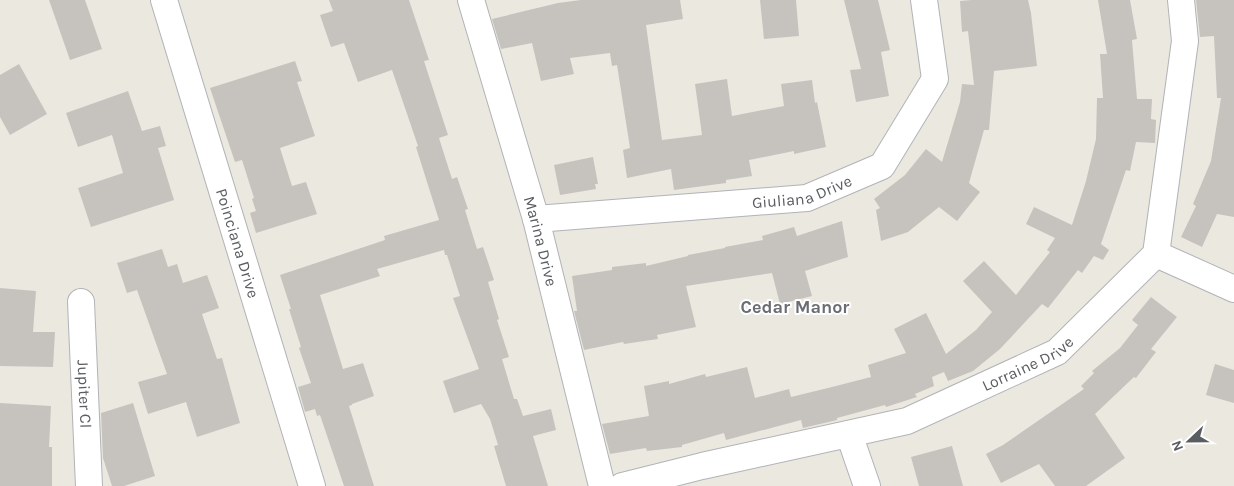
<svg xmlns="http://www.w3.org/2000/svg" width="1234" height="486" viewBox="0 0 1234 486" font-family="Karla,sans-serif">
	<rect width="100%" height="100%" fill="#ebe8e0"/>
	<g fill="#c6c3be">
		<path d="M49,0h36l17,49 -32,11z"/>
		<path d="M329,0h80l20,60 -5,1 24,74 -9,3 13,41 5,-2 11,32 -3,1 12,39 6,-2 11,33 -6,2 11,37 -2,1 12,37 -7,2 12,40h3l6,17 28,-7 5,21 -23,6 15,50h-42l-12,-40 4,-1 -8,-26 -9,-15 -27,9 -11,-32 36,-12 -26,-71 7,-2 -13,-41h-2l-1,-5 -67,19 3,7 -60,19 23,74 20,-6 11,33 -22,8v1l-3,1 25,80h-30l-24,-71 -3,1 -2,-7 -10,3 -7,-25 13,-4 -12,-35 2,-1 -12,-38h2l-11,-34 105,-35 -1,-4 55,-16 -23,-73 2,-1 -26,-76 -34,12 -14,-39 -13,4 -11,-32 13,-4z"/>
		<path d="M581,0h99l3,19 -37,6 16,115 40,-5 -7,-51 32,-5 5,37 52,-10 -3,-22 31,-4 3,23 2,-1 9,45 -32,7v-3l-45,9 3,16 -26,4v3l-52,7 -3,-21 -44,9 -4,-28 7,-2 -13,-83 -5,1 -2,-13 -40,5 4,16 -33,7 -9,-38 -31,6 -9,-30 66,-16z"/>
		<path d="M760,0h36l3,36 -35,3z"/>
		<path d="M844,0h34l12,50 -9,2 8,44 -33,6 -6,-32 11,-1z"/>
		<path d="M972,0h56l3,13 6,53 -43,5 -5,59h-5l-15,53 11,9 -23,29 -18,-14 -31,25 -27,9 -5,-31 4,-2 -6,-9 31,-24 21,-26 16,13 18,-60 2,-18 12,1 -6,-54 -6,1 -2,-31z"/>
		<path d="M1098,0h32l7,39 -5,1 5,59h15l-1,20 5,1 -1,23 -19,-1 -6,29 -4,-1 -25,74 8,6 -6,10 -9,-4 -12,17 -4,-3 -30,38 -6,-4 -42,45 -27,22 -25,10 -4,-9 -12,5 2,9 -19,8 2,3 -31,10 -1,-2 -48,13v2l-34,8 -2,-8 -75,20 -2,-7 -42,12v2l-35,4 -1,-3 -36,6 -8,-30 47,-8 -5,-30 25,-5v3l36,-10 1,3 41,-10 8,31 34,-9 2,8 41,-10 39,-10 -3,-12 38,-12 -12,-24 32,-16 20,41 30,-24 16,-18 -29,-31 21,-20 32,34 34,-43 -3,-2 8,-12 -29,-14 8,-17 38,18 14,-44 10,-42 1,-41h6l-3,-44h7z"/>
		<path d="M1196,0h38v217l-17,-3 -15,33 -21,-10 15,-31 -3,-2 18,-43 10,-63h-4l-3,-62 -14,1z"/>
		<path d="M295,61l7,20 -5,1 18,54 -35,12 12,38 14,-4 11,32 -61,19 -6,-20 6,-2 -4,-12 2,-1 -12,-38 -7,2 -25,-74z"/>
		<path d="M19,64l28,50 -37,21 -10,-18v-42z"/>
		<path d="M128,91l14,40 18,-5 6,20 -8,2 16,52 -83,27 -13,-39 45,-15 -11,-38 -34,12 -12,-34z"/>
		<path d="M593,157l5,27h-3l1,5 -36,6 -6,-30z"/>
		<path d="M842,221l6,36 -43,14 7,25 -32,8 -8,-31 -86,13 10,41 -39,8 1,4 -34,5 -1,-2 -39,8 -10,-39h3l-5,-35 40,-6v-3l34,-4v3l42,-10v-1l37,-7v-1l38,-7 -1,-4 32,-9 3,9z"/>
		<path d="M162,249l6,18 9,-3 6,19 24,-8 12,33 -17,6 15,45 5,-1 18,65 -43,14 -11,-35 -38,12 -10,-32 29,-8 -30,-84 -10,3 -10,-30z"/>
		<path d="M0,288l36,3 -3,41h22l-2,35 -53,-1z"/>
		<path d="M1151,297l26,20 -26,32 5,3 -20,26 -2,-1 -39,37 30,44 -39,28h-31l-16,-22 -38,19 -15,-29 17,-9 81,-56 -3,-3 13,-13 -2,-2 28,-23 18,-23 -6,-5z"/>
		<path d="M1215,364l19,6v33l-28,-8z"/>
		<path d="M0,403l51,3 -2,41h3v39h-52z"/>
		<path d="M133,403l22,73 -31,10h-12l-9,-28 -2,-45z"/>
		<path d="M952,446l11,40h-44l-8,-29z"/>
	</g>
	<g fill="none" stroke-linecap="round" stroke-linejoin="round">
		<defs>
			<g id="street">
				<path id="s1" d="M164,0l148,486"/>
				<path id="s2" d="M471,0l65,219 66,267"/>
				<path id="s3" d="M536,219l271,-21 75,-32 53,-87 -11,-79"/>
				<path d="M1156,254l78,35"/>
				<path id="s4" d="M81,302l8,184"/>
				<path d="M849,434l18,52"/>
				<path id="s5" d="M622,486l80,-20 205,-45 150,-69 99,-98 29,-213 -4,-41"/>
			</g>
		</defs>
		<use href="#street" stroke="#b1b3b7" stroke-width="28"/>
		<use href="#street" stroke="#fff" stroke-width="26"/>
	</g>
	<g text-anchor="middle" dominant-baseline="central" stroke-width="4" stroke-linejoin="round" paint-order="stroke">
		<g font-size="16" fill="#595c60" stroke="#fff">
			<text stroke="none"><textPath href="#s3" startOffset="268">Giuliana Drive</textPath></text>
			<text stroke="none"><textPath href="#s2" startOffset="251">Marina Drive</textPath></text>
			<text stroke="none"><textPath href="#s1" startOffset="254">Poinciana Drive</textPath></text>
			<text stroke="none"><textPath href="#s5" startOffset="426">Lorraine Drive</textPath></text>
			<text stroke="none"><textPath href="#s4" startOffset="92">Jupiter Cl</textPath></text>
		</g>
		<g font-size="18" font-weight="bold" fill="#6a6e72" stroke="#fff">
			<text x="795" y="307">Cedar Manor</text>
		</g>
	</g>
	<g transform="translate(1189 441) rotate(248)" stroke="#ffffff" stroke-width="4" paint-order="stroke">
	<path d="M0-4L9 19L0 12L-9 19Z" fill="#595c60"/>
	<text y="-8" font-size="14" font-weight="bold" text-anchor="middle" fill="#595c60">N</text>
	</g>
</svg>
